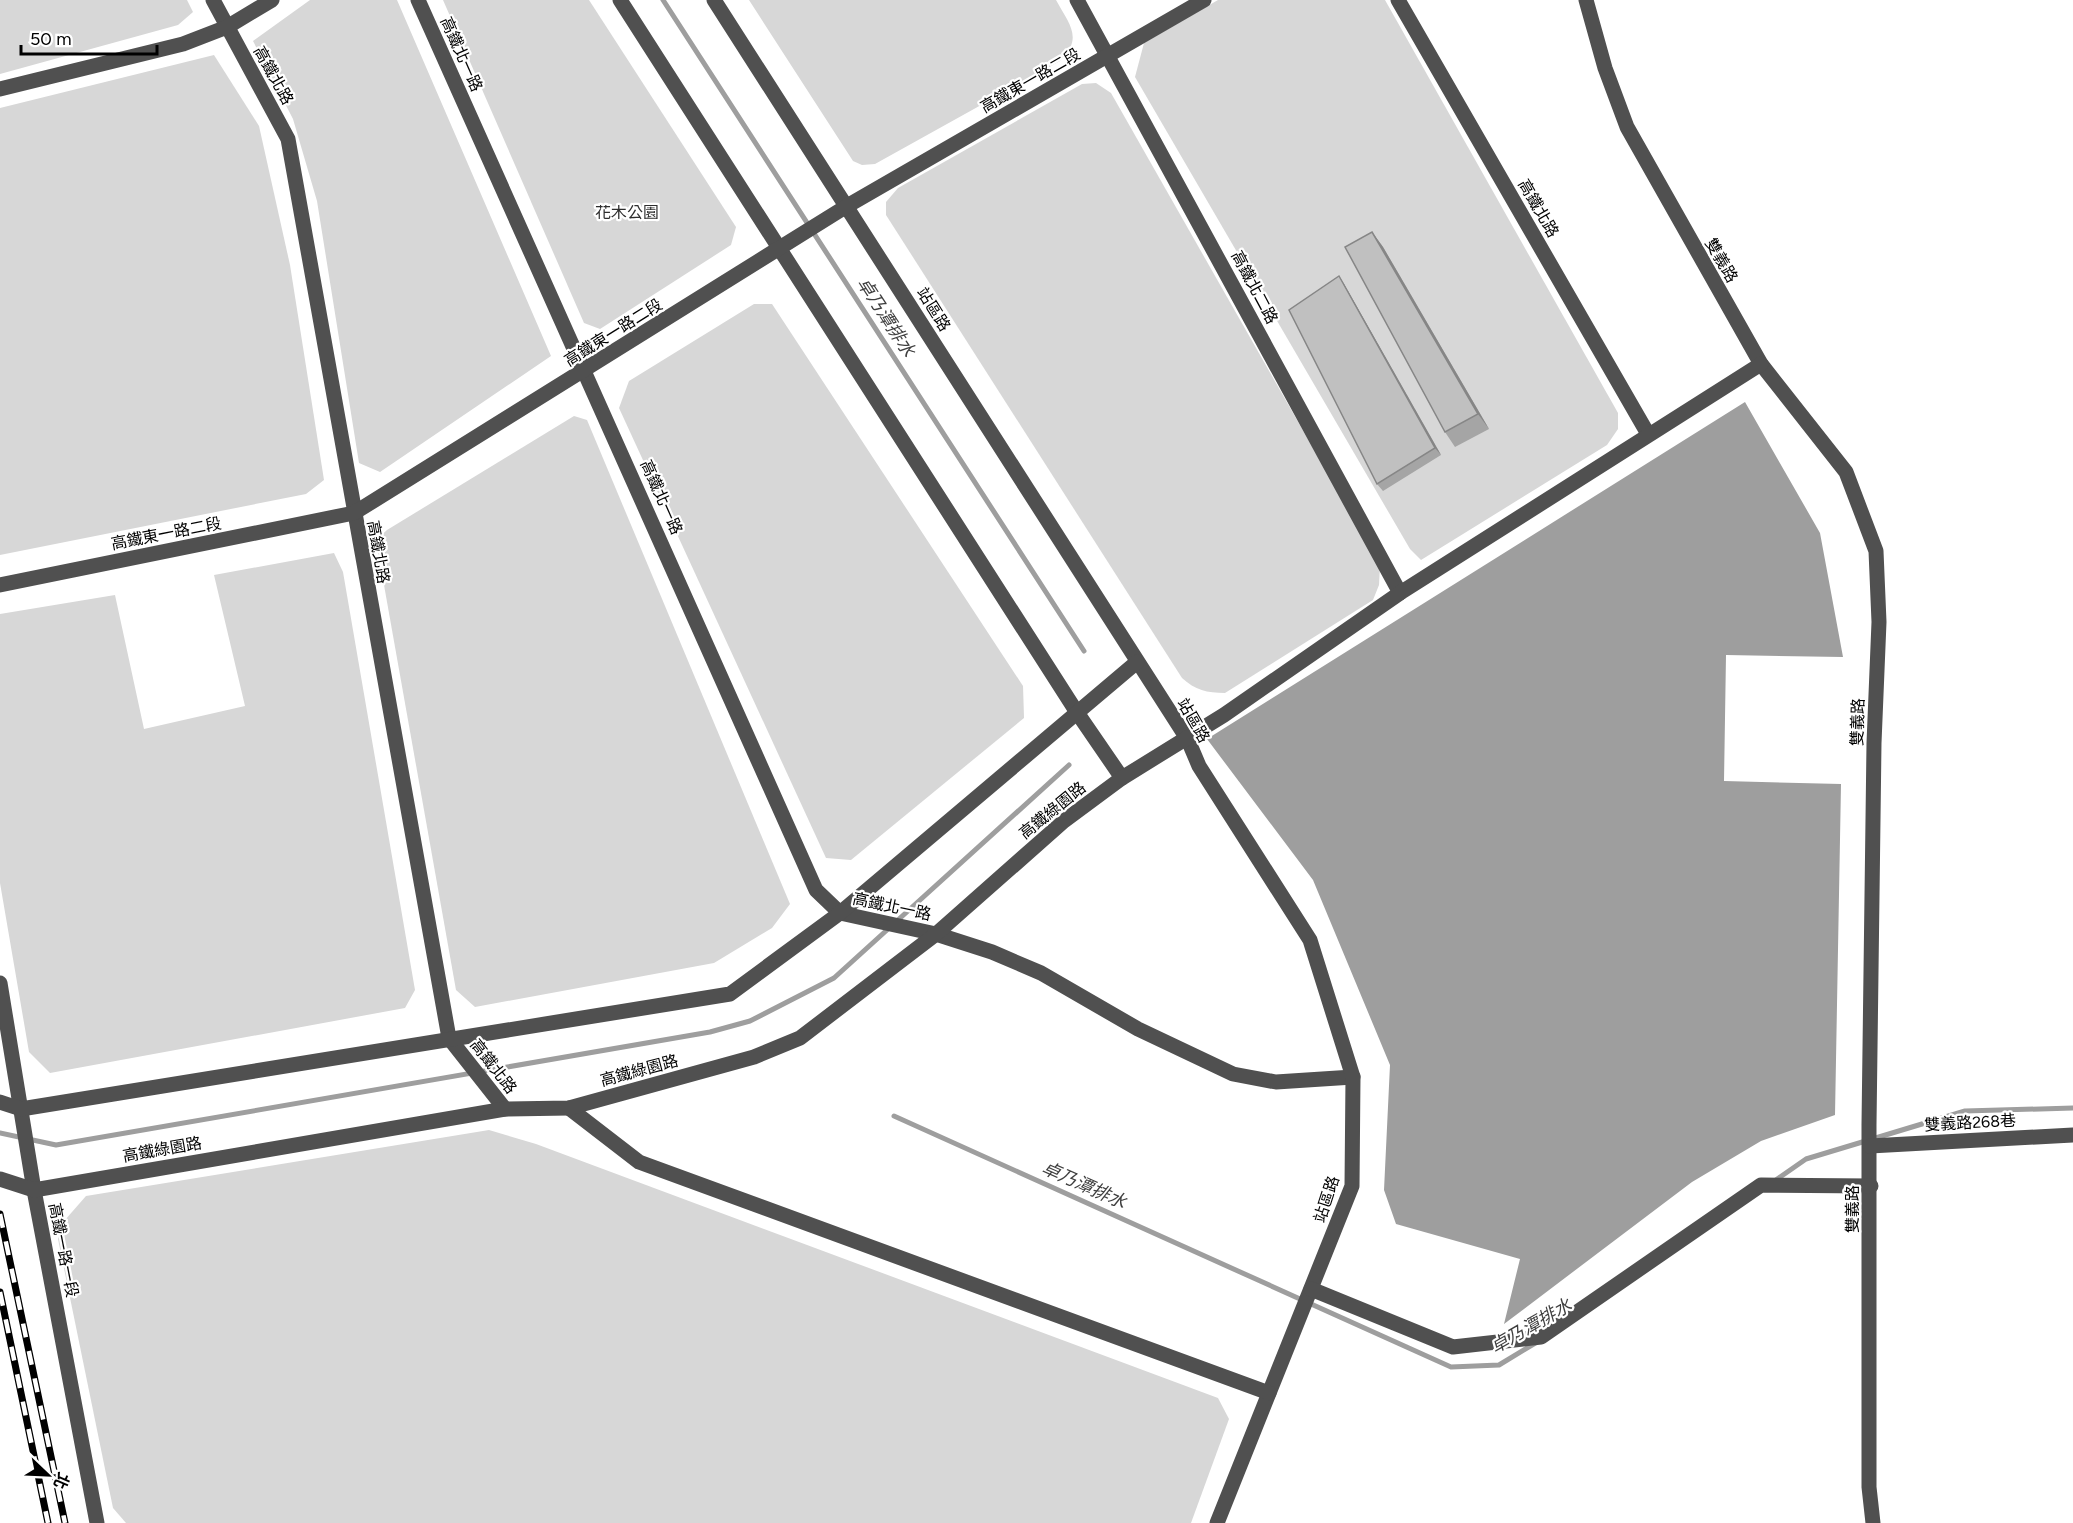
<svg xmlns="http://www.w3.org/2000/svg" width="2073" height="1523" font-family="Figtree,'Noto Sans TC',sans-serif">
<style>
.green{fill:#d7d7d7}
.water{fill:#9e9e9e}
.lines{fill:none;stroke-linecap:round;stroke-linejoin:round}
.stream{stroke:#9e9e9e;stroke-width:5}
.minor{stroke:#505050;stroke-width:15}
.rail-casing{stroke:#000;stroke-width:7}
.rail{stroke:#fff;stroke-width:4.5;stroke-dasharray:14;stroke-linecap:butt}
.wall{fill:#a5a5a5}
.shaded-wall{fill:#868686}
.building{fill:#c0c0c0;stroke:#868686;stroke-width:1.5}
.labels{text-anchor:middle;stroke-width:4.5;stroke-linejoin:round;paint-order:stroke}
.street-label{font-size:16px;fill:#000;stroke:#fff}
.park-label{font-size:16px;fill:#2e2e2e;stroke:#fff}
.water-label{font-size:18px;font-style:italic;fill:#3f3f3f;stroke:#fff}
</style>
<rect width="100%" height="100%" fill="#fff"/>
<g class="green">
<polygon points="0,0 187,0 193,12 178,25 0,74"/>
<polygon points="310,0 397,0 551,356 380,472 359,463 317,201 293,119 253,41"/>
<polygon points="443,0 589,0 736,227 731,245 600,329 584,323"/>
<path d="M749 0H1056C1069 24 1084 38 1060 61L875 164 862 165 853 161Z"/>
<polygon points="1218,0 1385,0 1618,413 1618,429 1607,445 1421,560 1410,549 1135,77 1144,43"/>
<polygon points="214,55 259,126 290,265 324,480 306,494 0,555 0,108"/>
<path d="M1096 83 1111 93 1380 566 1379 585 1373 600 1225 693C1207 693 1195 690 1182 678L886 215V202L898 188 1082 84Z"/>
<polygon points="754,304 772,304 1023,686 1024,718 851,860 826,858 619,408 629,381"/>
<polygon points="574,416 587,420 790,904 772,928 714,963 475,1007 456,990 376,540 387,530"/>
<polygon points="334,553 343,572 415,990 405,1008 50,1073 29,1052 0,883 0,614 115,595 144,729 245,706 214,575"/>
<polygon points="489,1130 536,1144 1218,1398 1229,1419 1191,1523 126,1523 113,1508 58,1239 65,1220 86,1196"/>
</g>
<polygon class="water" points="1745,402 1820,533 1843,657 1726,655 1724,781 1841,784 1835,1115 1761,1141 1692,1182 1504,1324 1520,1259 1396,1224 1384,1190 1390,1065 1313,880 1207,739"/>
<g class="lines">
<g class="stream">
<polyline points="663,0 1084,651"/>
<polyline points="894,1116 1451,1367 1499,1365 1537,1342"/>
<polyline points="0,1133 56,1145 710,1032 750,1021 834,978 1069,765"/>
<polyline points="1773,1182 1806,1159 1965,1111 2073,1108"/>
</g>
<g class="minor">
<polyline points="213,0 288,139 449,1038 505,1109"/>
<polyline points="418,0 816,890 840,913 936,934 992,952 1041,973 1138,1029 1233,1074 1276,1082 1353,1077"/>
<polyline points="620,0 1076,711 1122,778"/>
<polyline points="714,0 1188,740 1199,766 1310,940 1353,1077 1352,1186 1217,1523"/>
<polyline points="1077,0 1400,593"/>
<polyline points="1398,0 1648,434"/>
<polyline points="1586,0 1605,68 1627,127 1761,364 1846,472 1876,551 1879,622 1874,743 1869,1125 1869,1487 1873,1523"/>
<polyline points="0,89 183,44 227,27 272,0"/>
<polyline points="0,585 354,513 847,206 1204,0"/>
<polyline points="0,983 34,1190 97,1523"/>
<polyline points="0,1102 21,1109 730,994 840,913 1137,662"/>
<polyline points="569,1108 639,1162 1269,1393"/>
<polyline points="1870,1146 2073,1135"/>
<polyline points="0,1179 34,1190 505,1109 569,1108 754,1057 800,1038 936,934 1064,821 1122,778 1224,715 1400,593 1761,364"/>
<polyline points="1311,1289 1453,1347 1541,1337 1761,1185 1871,1186"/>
</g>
<defs>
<g id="rail">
<polyline points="0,1214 65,1523"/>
<polyline points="0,1292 48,1523"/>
</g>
</defs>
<use href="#rail" class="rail-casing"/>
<use href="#rail" class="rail"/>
</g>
<g class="wall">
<polygon points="1372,232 1383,247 1489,429 1455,447 1445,432"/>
<polygon points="1339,276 1344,284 1441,455 1383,491 1377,484"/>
</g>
<g class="shaded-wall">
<polygon points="1372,232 1383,247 1489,429 1478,414"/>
<polygon points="1339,276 1344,284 1441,455 1435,448"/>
</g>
<g class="building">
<polygon points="1372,232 1478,414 1445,432 1345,247"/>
<polygon points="1339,276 1435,448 1377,484 1289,310"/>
</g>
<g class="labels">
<g class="street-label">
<text transform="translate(462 54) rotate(66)" y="6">高鐵北一路</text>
<text transform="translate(274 75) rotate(61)" y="6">高鐵北路</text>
<text transform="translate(1030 80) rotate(-30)" y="6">高鐵東一路二段</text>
<text transform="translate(1539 208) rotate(60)" y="6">高鐵北路</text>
<text transform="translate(1722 260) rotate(60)" y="6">雙義路</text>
<text transform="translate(1255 287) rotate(62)" y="6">高鐵北二路</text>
<text transform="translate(934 309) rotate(58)" y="6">站區路</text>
<text transform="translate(613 332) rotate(-32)" y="6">高鐵東一路二段</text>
<text transform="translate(662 497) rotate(66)" y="6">高鐵北一路</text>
<text transform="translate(166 533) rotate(-11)" y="6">高鐵東一路二段</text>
<text transform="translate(379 552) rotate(80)" y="6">高鐵北路</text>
<text transform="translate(1194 720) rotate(60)" y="6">站區路</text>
<text transform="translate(1857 722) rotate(-88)" y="6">雙義路</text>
<text transform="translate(1052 810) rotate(-39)" y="6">高鐵綠園路</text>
<text transform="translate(892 906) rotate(12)" y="6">高鐵北一路</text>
<text transform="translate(494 1066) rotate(52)" y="6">高鐵北路</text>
<text transform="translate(639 1070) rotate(-15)" y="6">高鐵綠園路</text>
<text transform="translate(1970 1122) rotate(-3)" y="6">雙義路268巷</text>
<text transform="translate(162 1149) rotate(-10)" y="6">高鐵綠園路</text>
<text transform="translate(1326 1199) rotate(-72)" y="6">站區路</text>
<text transform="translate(1852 1209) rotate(-90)" y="6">雙義路</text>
<text transform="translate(64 1250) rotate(79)" y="6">高鐵一路一段</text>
</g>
<g class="park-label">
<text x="627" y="218">花木公園</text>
</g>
<g class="water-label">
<text transform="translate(886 317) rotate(57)" y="6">卓乃潭排水</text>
<text transform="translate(1084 1185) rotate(24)" y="6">卓乃潭排水</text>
<text transform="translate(1531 1326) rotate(-30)" y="6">卓乃潭排水</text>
</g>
</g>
<g transform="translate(48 1475) rotate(113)" stroke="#ffffff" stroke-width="4.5" paint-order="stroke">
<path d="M0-4.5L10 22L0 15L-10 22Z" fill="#000000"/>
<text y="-9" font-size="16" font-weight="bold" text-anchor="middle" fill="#000000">北</text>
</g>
<path d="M21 45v9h136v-9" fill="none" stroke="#000000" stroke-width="3"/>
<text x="30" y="45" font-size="18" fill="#000000" stroke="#ffffff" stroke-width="4.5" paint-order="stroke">50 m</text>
</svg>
